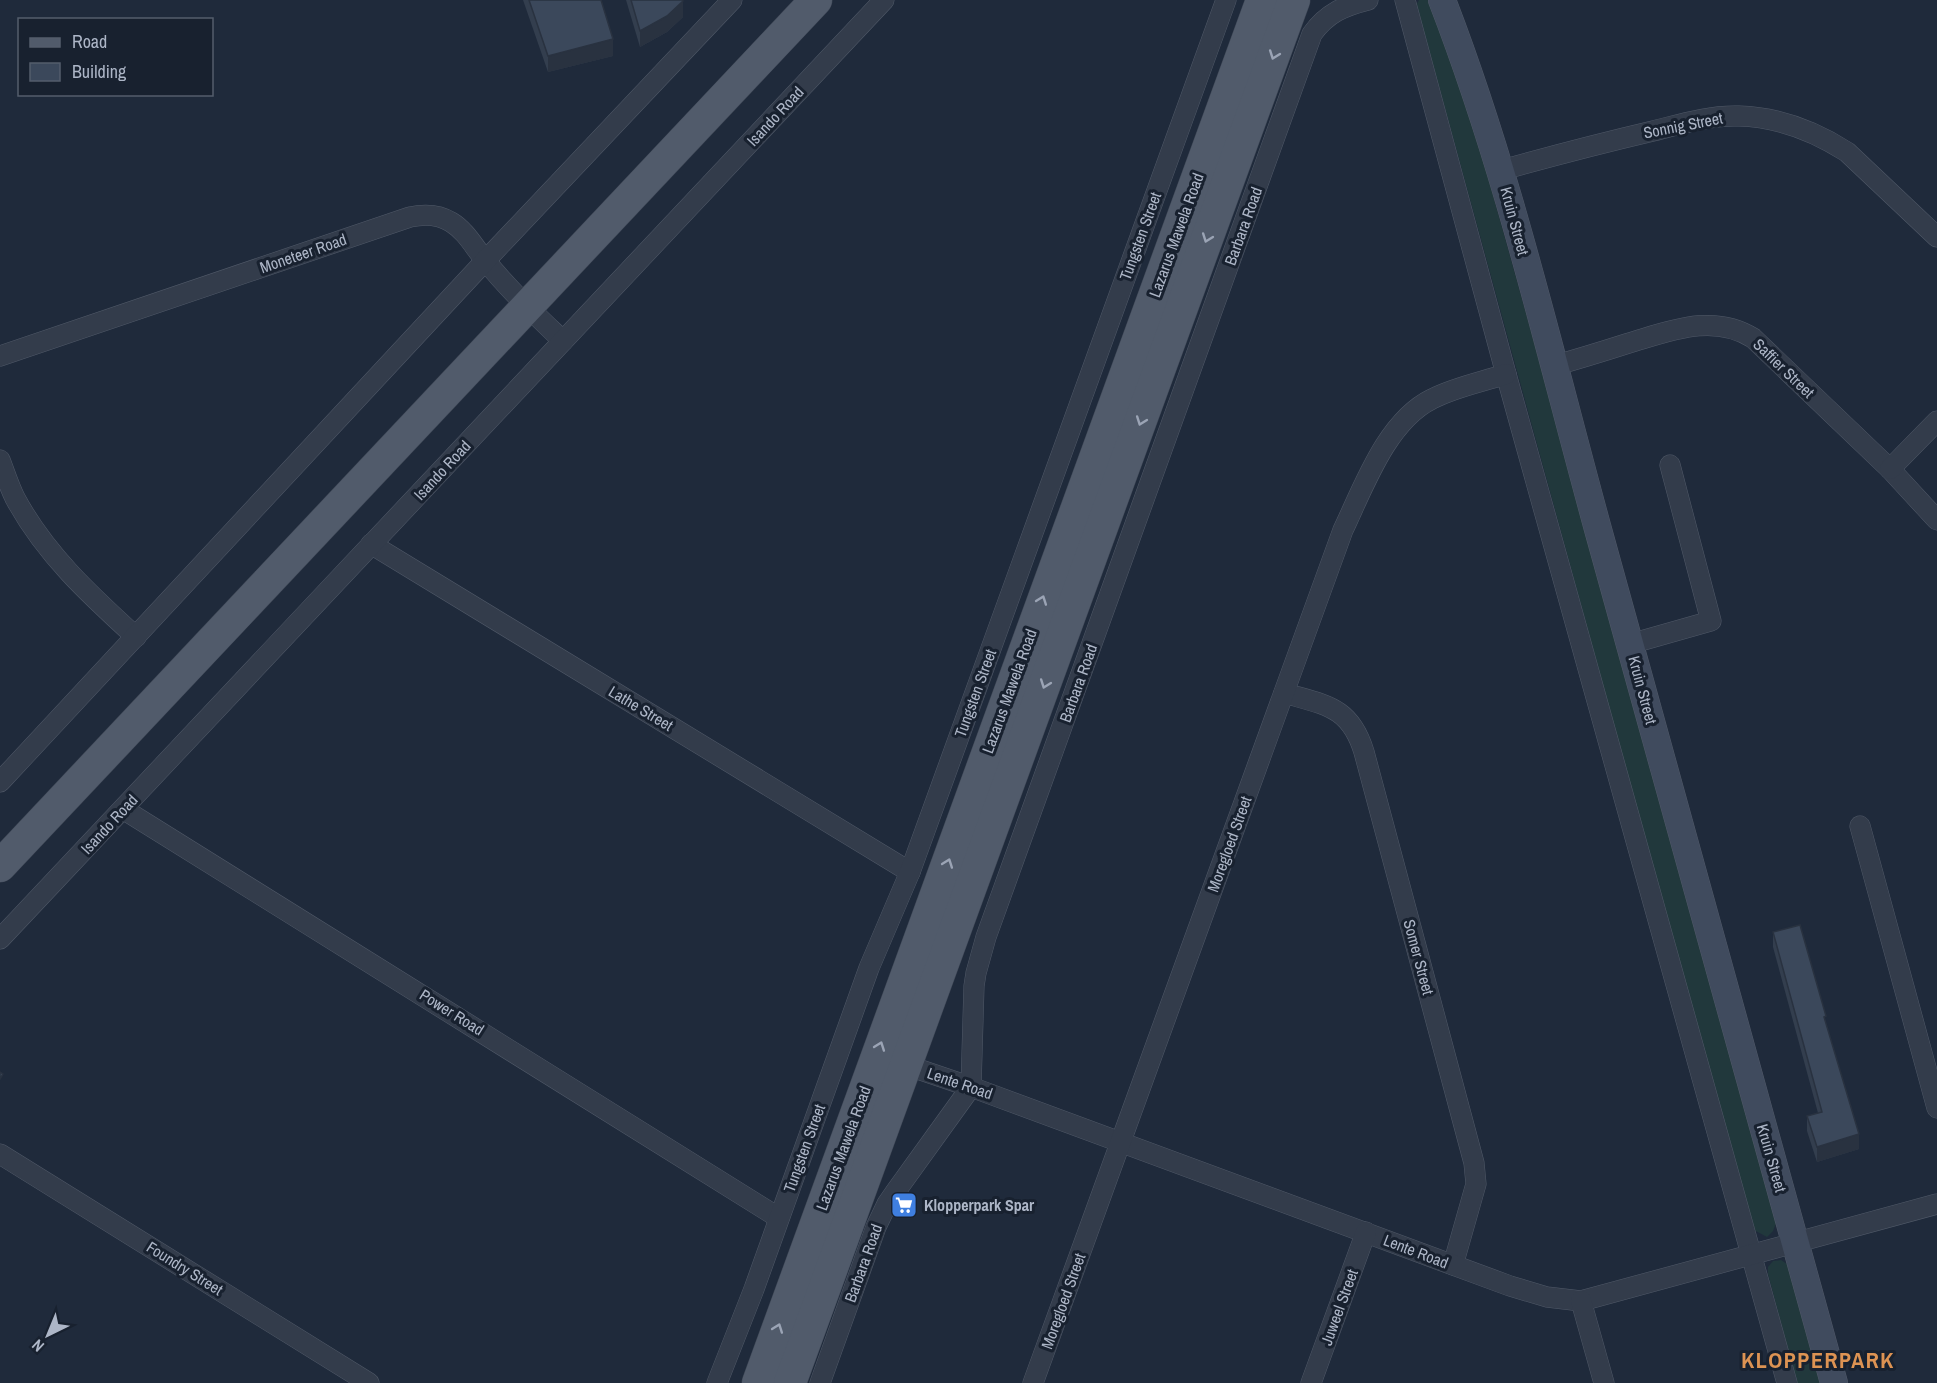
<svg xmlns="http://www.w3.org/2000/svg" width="1937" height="1383" font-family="'Archivo Narrow',sans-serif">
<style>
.grass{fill:#21383c}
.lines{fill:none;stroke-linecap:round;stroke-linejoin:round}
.street-casing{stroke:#505968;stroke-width:21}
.secondary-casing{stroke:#505968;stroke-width:28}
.primary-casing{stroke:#3c4554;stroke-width:33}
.street{stroke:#333c4b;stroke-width:20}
.secondary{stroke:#404b5e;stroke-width:27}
.primary{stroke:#515b6b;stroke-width:32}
.wall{fill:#333e4e}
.shaded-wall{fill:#293240}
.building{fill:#3b485b;stroke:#293240;stroke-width:1.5}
.oneway{stroke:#9ba4b5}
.labels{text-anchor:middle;stroke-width:6;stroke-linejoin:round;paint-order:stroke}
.street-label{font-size:16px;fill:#adb6c7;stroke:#18212f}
.poi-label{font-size:16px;font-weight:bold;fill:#adb6c7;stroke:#18212f;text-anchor:start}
.district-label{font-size:22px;font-weight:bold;letter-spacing:1.5px;fill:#dd9353;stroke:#18212f}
</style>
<rect width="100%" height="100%" fill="#1f2a3b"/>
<g class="grass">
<polygon points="1419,0 1431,0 1456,62 1778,1218 1773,1231 1767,1237 1752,1229 1422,24 1417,4"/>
<polygon points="1781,1260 1790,1266 1824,1383 1797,1383 1768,1274 1768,1267 1773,1261"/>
</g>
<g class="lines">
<defs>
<g id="street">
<polyline points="1405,0 1506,374 1787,1383"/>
<path d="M1502 170C1552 156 1602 143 1653 131 1681 124 1710 115 1739 116 1777 117 1814 131 1847 152L1937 237"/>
<path d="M0 356 410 217C424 214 438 214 451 222 466 231 474 247 485 260 508 289 536 315 563 341"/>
<path d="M1553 366C1578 359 1604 351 1629 343 1670 331 1713 313 1753 338L1890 469 1937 520"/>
<path d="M0 460C5 473 9 486 15 498 45 554 90 595 136 637"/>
<polyline points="1890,469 1937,421"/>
<polyline points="371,544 910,872"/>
<polyline points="1630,644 1711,621 1670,465"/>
<path d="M1284 693C1325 705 1350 706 1364 752L1474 1163 1476 1184 1453 1265"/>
<polyline points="0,782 485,261 732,0"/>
<polyline points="123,809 779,1218"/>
<polyline points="1860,826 1937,1108"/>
<polyline points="0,939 884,0"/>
<polyline points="906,1065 971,1087 1510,1286 1547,1297 1581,1301 1937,1204"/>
<polyline points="0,1154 369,1383"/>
<polyline points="1581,1301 1604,1383"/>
<polyline points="717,1383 754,1289 869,968 910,872 1226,0"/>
<path d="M820 1383 876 1227 887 1204 896 1191 971 1087 974 986 976 973 986 937 1312 34C1327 13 1344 6 1368 0"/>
<path d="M1033 1383 1343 530C1364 486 1387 421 1432 399 1455 387 1482 382 1506 374"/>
<polyline points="1311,1383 1366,1232"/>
</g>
<path id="secondary" d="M1442 0C1509 173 1550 355 1599 533 1677 817 1756 1100 1834 1383"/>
<g id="primary">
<polyline points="0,866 816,0"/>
<polyline points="758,1383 1262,0"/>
<polyline points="790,1383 1294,0"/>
</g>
</defs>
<use href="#street" class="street-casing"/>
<use href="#secondary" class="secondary-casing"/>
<use href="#primary" class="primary-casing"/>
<use href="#street" class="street"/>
<use href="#secondary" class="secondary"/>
<use href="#primary" class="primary"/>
</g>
<g class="wall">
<polygon points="523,0 601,0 613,56 548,72"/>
<polygon points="626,0 682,0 683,17 667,32 640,47"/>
<polygon points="1773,932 1826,1024 1859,1149 1817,1162 1807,1131 1807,1116 1818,1113 1773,947"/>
</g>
<g class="shaded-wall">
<polygon points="683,1 683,17 667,32 640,47 640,31"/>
<polygon points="613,39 613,56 548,72 548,56"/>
<polygon points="1859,1134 1859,1149 1817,1162 1817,1147"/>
</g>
<g class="building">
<polygon points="529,0 601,0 613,39 548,56"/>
<polygon points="631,0 682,0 683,1 667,16 640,31"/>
<polygon points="1800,925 1826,1016 1824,1017 1859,1134 1817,1147 1807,1116 1822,1112 1773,932"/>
<polygon points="0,1072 3,1074 0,1079"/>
</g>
<defs><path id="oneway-chevron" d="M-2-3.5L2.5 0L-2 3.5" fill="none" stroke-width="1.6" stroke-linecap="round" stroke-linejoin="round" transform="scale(1.5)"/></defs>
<g class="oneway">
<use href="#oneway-chevron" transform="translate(1274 55) rotate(110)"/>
<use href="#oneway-chevron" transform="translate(1207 238) rotate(110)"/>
<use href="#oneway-chevron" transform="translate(1141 421) rotate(110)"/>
<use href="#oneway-chevron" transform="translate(1042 600) rotate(-70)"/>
<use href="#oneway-chevron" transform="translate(1045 684) rotate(110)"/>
<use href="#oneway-chevron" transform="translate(948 863) rotate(-70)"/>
<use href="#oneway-chevron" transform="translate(880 1046) rotate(-70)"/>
<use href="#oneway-chevron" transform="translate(778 1328) rotate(-70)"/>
</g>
<defs>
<symbol id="supermarket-square" viewBox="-11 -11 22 22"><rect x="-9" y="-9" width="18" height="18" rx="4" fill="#3f7fe0" stroke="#18212f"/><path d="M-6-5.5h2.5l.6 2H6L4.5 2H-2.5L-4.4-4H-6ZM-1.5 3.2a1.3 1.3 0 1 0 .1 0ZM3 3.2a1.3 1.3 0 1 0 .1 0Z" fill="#fff"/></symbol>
</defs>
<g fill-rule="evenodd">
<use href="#supermarket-square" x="889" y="1190" width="30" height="30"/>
</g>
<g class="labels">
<g class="street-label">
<text transform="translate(775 116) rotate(-47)" y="6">Isando Road</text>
<text transform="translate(1683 125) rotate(-11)" y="6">Sonnig Street</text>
<text transform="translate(1515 221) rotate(75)" y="6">Kruin Street</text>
<text transform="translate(1243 226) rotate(-70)" y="6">Barbara Road</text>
<text transform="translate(1176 235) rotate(-70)" y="6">Lazarus Mawela Road</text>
<text transform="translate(1140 236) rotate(-70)" y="6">Tungsten Street</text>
<text transform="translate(303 253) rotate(-19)" y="6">Moneteer Road</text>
<text transform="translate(1784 368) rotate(44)" y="6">Saffier Street</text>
<text transform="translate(442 470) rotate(-47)" y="6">Isando Road</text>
<text transform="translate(1078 683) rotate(-70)" y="6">Barbara Road</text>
<text transform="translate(1643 690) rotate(75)" y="6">Kruin Street</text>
<text transform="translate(1009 691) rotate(-70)" y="6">Lazarus Mawela Road</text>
<text transform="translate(975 693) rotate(-70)" y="6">Tungsten Street</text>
<text transform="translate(641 708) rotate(31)" y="6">Lathe Street</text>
<text transform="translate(109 824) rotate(-47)" y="6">Isando Road</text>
<text transform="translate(1229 844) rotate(-70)" y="6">Moregloed Street</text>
<text transform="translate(1419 957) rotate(75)" y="6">Somer Street</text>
<text transform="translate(452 1012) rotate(32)" y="6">Power Road</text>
<text transform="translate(960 1083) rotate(19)" y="6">Lente Road</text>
<text transform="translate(804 1148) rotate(-70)" y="6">Tungsten Street</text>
<text transform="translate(843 1148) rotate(-70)" y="6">Lazarus Mawela Road</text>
<text transform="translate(1772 1158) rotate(74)" y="6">Kruin Street</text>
<text transform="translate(1416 1251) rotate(21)" y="6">Lente Road</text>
<text transform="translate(863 1263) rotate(-70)" y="6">Barbara Road</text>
<text transform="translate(185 1268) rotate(32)" y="6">Foundry Street</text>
<text transform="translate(1063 1301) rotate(-70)" y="6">Moregloed Street</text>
<text transform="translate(1339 1307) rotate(-70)" y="6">Juweel Street</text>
</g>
<g class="poi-label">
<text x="924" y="1211">Klopperpark Spar</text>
</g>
<g class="district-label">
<text x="1818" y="1368">KLOPPERPARK</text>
</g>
</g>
<rect x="18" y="18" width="195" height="78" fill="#18212f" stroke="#545d6c" stroke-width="1.5"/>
<rect x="30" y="38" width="30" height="9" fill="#515b6b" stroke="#545d6c" stroke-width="1.5"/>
<text x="72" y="48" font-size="18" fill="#adb6c7">Road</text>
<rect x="30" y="63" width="30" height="18" fill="#3b485b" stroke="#545d6c" stroke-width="1.5"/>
<text x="72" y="78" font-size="18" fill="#adb6c7">Building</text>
<g transform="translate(48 1335) rotate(223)" stroke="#18212f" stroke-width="4.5" paint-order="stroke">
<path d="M0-4.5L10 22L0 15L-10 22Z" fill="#adb6c7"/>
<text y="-9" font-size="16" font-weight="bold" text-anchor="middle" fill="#adb6c7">N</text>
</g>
</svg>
